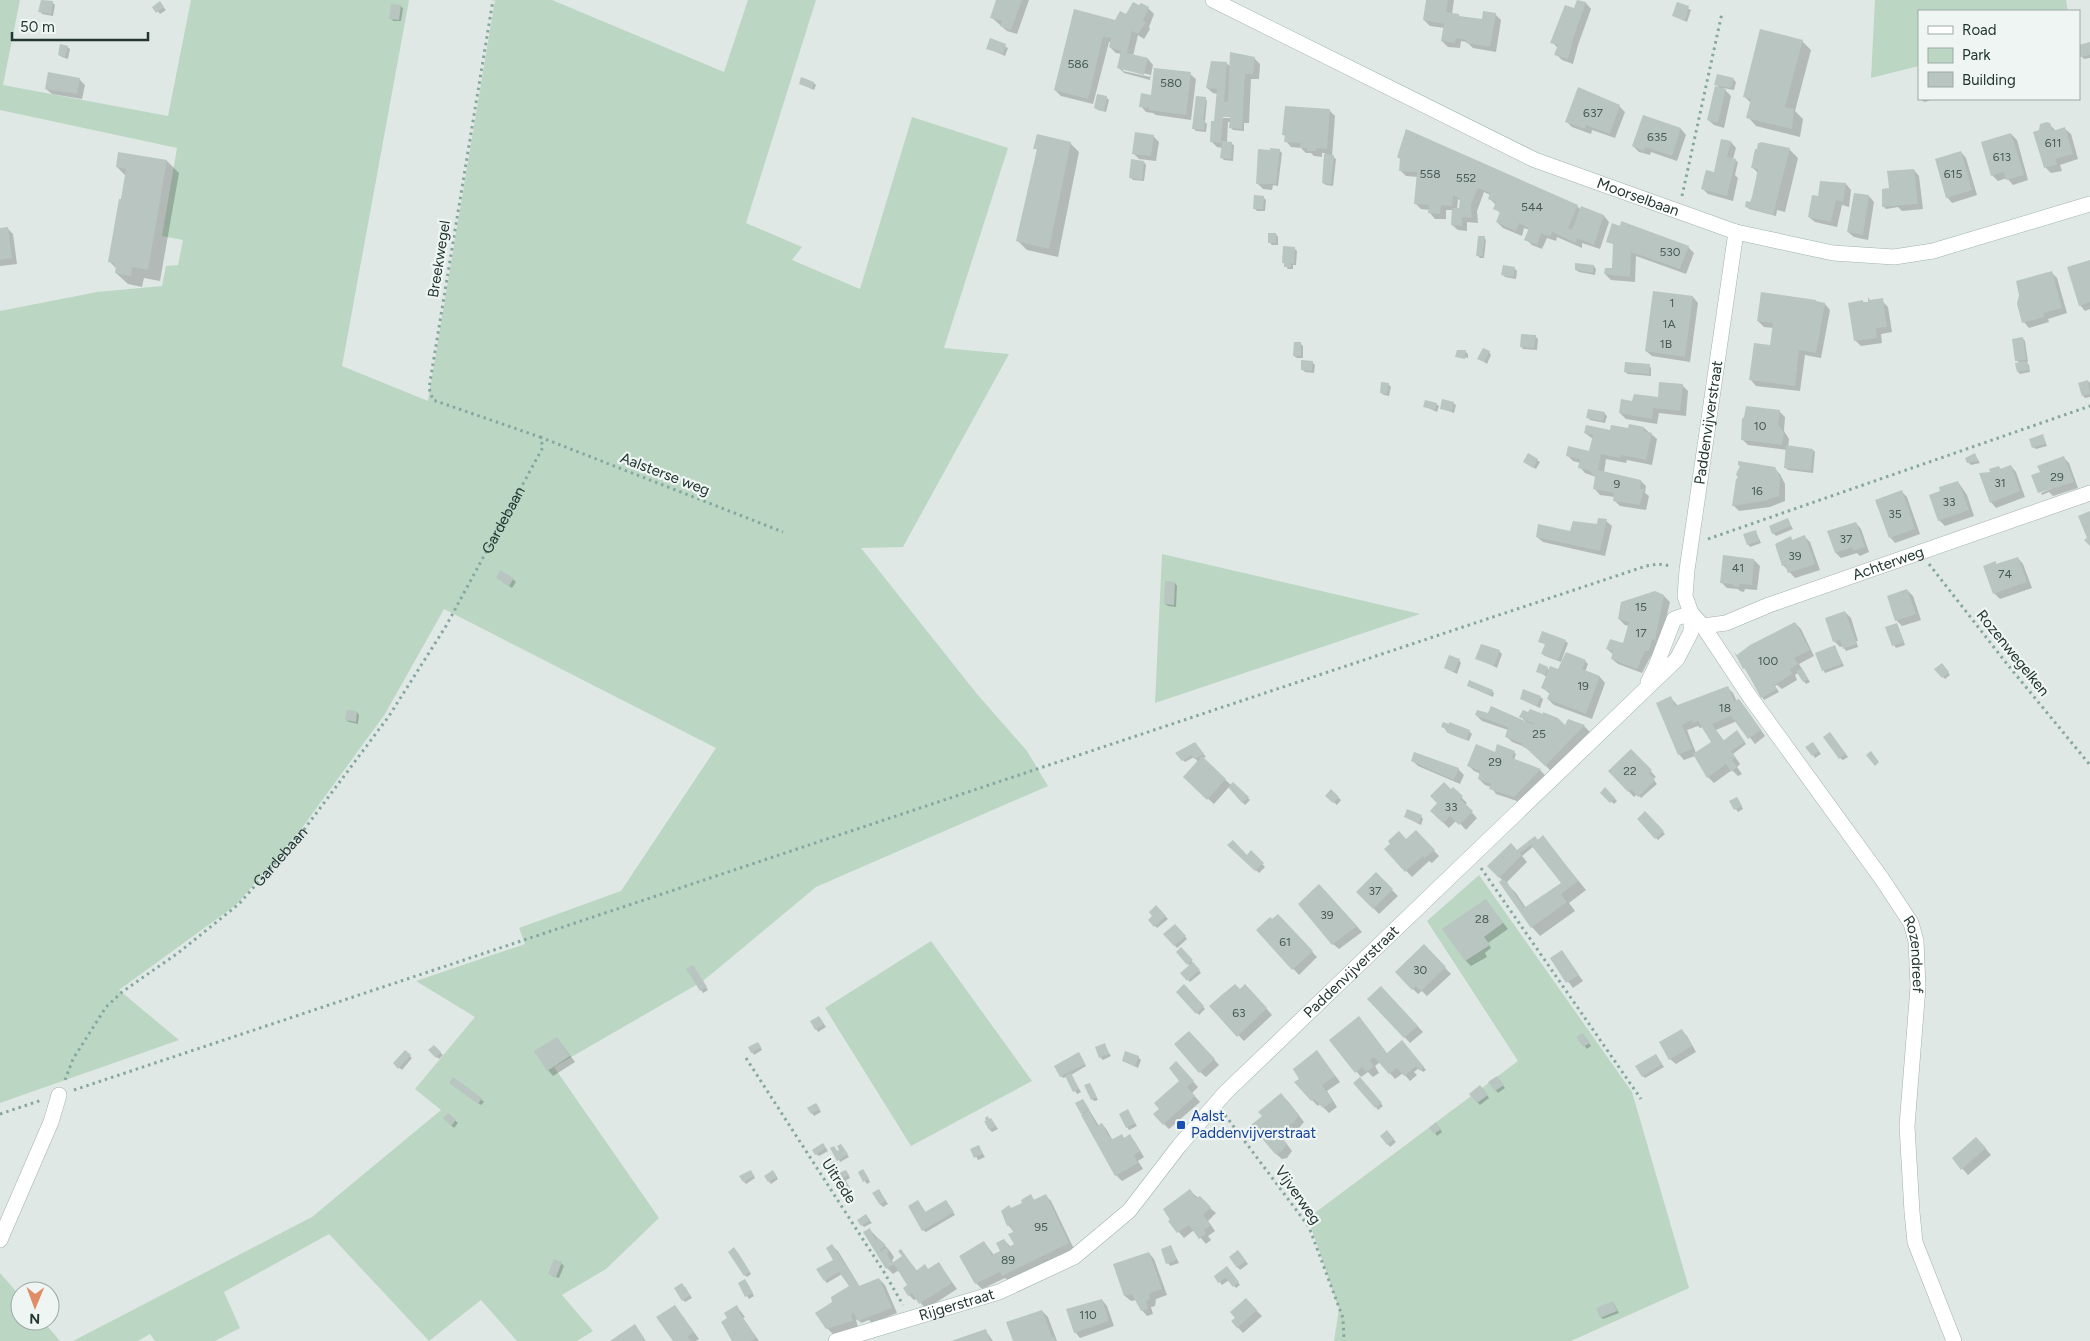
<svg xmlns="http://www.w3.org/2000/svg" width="2090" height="1341" font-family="Figtree,sans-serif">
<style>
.green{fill:#bbd7c4}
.shadow{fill:#0003;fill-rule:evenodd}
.building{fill:#b8c5c1}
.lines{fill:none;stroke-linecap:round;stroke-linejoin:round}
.street-casing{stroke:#a3afac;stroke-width:16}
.secondary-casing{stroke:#a0b3ad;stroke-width:16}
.path{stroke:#84a89f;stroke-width:3;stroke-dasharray:2.5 4;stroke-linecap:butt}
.street{stroke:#fff;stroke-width:15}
.secondary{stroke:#fff;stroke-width:15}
.transit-dot{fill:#1a4fb4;stroke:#eff5f3;stroke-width:2}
.labels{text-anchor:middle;stroke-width:4.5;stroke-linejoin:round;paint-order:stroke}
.number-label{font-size:12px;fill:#485a56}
.street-label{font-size:15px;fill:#233632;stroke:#eff5f3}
.transit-label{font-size:15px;fill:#164399;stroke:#eff5f3;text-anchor:start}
</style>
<rect width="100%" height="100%" fill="#dfe8e5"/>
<g class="green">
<polygon points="0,0 20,0 3,85 168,116 191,0 409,0 342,366 428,401 495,0 552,0 724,72 748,0 816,0 746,223 802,247 792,260 860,289 912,117 1008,148 944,348 1009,354 903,547 861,548 977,694 1027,751 1048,786 816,887 703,981 554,1067 659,1218 606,1269 562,1295 593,1331 577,1341 517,1341 481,1300 429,1341 329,1234 224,1292 240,1328 215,1341 155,1341 150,1334 138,1341 73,1341 312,1217 441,1110 415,1089 475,1017 416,981 525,944 519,928 621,891 716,748 444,609 385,714 302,828 236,905 119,990 179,1040 0,1103 0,311 97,292 162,286 166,266 178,265 183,240 162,236 177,148 0,110"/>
<polygon points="1875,0 2066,0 2068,11 1919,11 1919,66 1871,78"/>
<polygon points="1162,554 1420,614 1155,703"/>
<polygon points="1479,875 1632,1092 1689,1288 1571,1341 1334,1341 1339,1309 1308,1218 1518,1061 1427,921"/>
<polygon points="931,941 1032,1081 911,1146 825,1008"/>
<polygon points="0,1273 20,1296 20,1321 43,1321 60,1341 0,1341"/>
</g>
<g class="shadow">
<polygon points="999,0 1029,0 1017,34 1007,31 991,17"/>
<polygon points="1427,0 1454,0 1452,14 1459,15 1461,18 1483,20 1495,14 1501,20 1496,52 1473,48 1467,42 1461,41 1460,48 1448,47 1442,41 1445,28 1430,26 1424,20"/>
<polygon points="1578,1 1586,3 1591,9 1578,45 1573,64 1562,60 1556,54 1558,48 1552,42 1575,9"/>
<polygon points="52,2 55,5 53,16 42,14 40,11"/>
<polygon points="159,3 166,10 160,14 154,7"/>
<polygon points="1678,4 1691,10 1687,22 1674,16"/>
<polygon points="400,6 403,8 401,21 393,21 391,18"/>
<path d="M1148 8 1154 14 1149 27 1150 29 1144 39 1138 35 1133 56 1148 59 1153 65 1150 80 1124 73 1118 67 1122 54 1116 53 1110 47 1111 42H1109L1093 104 1061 96 1055 90 1116 21ZM1123 68 1151 75 1150 77 1123 71Z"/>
<polygon points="990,40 1008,48 1005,56 987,48"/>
<polygon points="1802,41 1811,50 1795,111 1803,119 1800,137 1756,126 1748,117 1751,103 1744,96"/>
<polygon points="2090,44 2090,58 2084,59 2081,56"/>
<polygon points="67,47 70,49 68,59 62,57 59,55"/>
<path d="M1254 58 1260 64 1259 79H1251L1249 123H1244V131L1233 130 1231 128V122H1228L1227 142 1234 145 1233 161 1224 160 1222 158V148L1217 147 1211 141 1216 123 1218 94 1213 93 1207 88 1226 63 1231 67ZM1231 116V118H1216Z"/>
<polygon points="1190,74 1196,79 1191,120 1156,115 1153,113 1146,112 1141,106 1152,96"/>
<polygon points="79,79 85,85 82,99 52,94 46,89"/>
<polygon points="1733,79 1736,82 1734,90 1723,88 1731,96 1724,128 1714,125 1708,120 1720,89 1716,84"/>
<polygon points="800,83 814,83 816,85 814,90"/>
<polygon points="1107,98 1109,100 1106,112 1098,110 1095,108"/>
<polygon points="1205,98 1207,101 1205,122 1207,124 1206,132 1196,131 1193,128"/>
<polygon points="1921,99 1935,99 1924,102"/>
<polygon points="1619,106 1625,112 1615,138 1592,130 1591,134 1572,127 1567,122"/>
<polygon points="1329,110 1335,116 1332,156 1336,159 1333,186 1326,185 1323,183 1325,153 1322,153 1322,157 1314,156 1311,153 1306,153 1301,148 1291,147 1286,141 1286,137 1284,135"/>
<polygon points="1644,116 1681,129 1686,135 1677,161 1651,152 1650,155 1639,152 1633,146"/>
<polygon points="2050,125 2056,131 2065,129 2071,134 2078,159 2060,165 2062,171 2051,173 2046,168 2035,133"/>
<polygon points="2011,134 2017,140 2028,180 2013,185 2007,178 1998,181 1992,175"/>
<polygon points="1153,136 1159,142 1156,161 1139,159 1133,153"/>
<polygon points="1722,140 1731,142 1736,148 1733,159 1738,162 1735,175 1738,178 1733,201 1708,194 1703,189 1715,173"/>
<polygon points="1070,143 1079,152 1058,257 1027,250 1018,241 1038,151 1035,148"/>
<polygon points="1789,149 1798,158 1785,212 1777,210 1776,216 1749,209 1747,206 1751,203 1758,173 1752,167"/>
<polygon points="1279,150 1282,153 1278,186 1273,185 1272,190 1263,189 1257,183"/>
<polygon points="1961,152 1966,158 1977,195 1952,203 1947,197"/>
<path d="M1401 160 1577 206 1581 210 1604 216 1609 222 1600 249 1582 243V248L1557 237 1556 241 1547 238 1542 249 1532 245 1526 239 1530 230 1524 228 1522 236 1503 228 1497 222 1501 214 1495 208 1496 205 1489 198 1490 195 1484 192 1477 211 1478 223 1467 222V231L1458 230 1452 225 1453 210H1446V219H1435L1430 213V210L1421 209 1415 203 1418 177 1406 176 1400 170ZM1458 199 1461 201 1460 210H1457Z"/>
<polygon points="167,161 179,173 160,281 144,278 142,287 128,284 116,273 117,269 110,262 126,176 117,167"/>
<polygon points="1144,162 1146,165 1144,181 1133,180 1130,177"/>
<polygon points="1914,170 1919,176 1923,209 1902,211 1898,207 1886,209 1883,206 1890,189"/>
<polygon points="1846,184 1851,190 1849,207 1842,205 1837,227 1815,222 1809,217 1819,198"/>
<polygon points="1869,196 1874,202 1868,240 1854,237 1848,232"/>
<polygon points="1263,197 1266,200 1265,211 1257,211 1254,208"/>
<polygon points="7,228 13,234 17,264 0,266 0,229"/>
<polygon points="1276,234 1278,237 1278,245 1272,245 1269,242"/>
<polygon points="1484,238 1486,240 1484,258 1480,258 1477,255"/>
<polygon points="1607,241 1688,247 1694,253 1686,274 1636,256 1635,282 1611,280 1605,274 1613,269 1615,245"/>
<polygon points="1294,248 1297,251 1296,265 1293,265 1293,269 1288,269 1283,262"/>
<polygon points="2090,261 2090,309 2085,311 2080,305"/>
<polygon points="1594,266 1596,269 1595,275 1579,272 1576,270"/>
<polygon points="1515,269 1517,271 1516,279 1505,277 1503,275"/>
<polygon points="2052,273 2057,278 2067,313 2048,319 2049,322 2029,328 2024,322"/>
<polygon points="1693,297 1698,303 1690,362 1652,356 1646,351"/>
<polygon points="1882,301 1888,307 1892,332 1881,334 1882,343 1861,346 1855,340"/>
<polygon points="1825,304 1830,310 1821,358 1805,355 1800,391 1756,386 1751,380 1771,346 1774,328 1764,327 1758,321"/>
<polygon points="1535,336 1538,339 1537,350 1523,349 1521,346"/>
<polygon points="2023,339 2025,341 2028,362 2026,362 2029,365 2030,372 2020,374 2018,372 2020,363 2016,360"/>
<polygon points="1301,344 1303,346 1303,358 1297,358 1294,356"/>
<polygon points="1466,352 1468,354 1468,358 1458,356"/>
<polygon points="1489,352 1491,355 1487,364 1479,358"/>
<polygon points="1312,362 1315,365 1314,373 1305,372 1302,369"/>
<polygon points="1649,365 1651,368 1651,376 1628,374 1625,372"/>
<polygon points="2088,381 2090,383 2090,397 2085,398 2083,396"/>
<polygon points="1388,384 1391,387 1389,396 1384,395 1381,393"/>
<polygon points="1682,385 1688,391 1686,416 1659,413 1657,424 1626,419 1620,413 1633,403 1659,398"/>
<polygon points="1453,403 1456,405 1454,413 1441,408"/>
<polygon points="1436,404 1439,406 1437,412 1424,406"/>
<polygon points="1779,411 1785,417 1784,431 1789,439 1788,447 1813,450 1815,452 1813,473 1788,470 1785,467 1787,450 1748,445 1742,439"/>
<polygon points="1604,413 1607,416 1605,423 1590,420 1588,417"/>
<polygon points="1644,428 1657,439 1652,465 1627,460 1626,463 1606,459 1604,473 1641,481 1646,486 1645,493 1649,496 1646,510 1620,506 1614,500 1615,497 1600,495 1595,489 1596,477 1585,473 1580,467 1581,463 1573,461 1567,455 1590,453 1593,439 1585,433"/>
<polygon points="2042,435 2047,446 2036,449 2033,447"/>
<polygon points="1975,455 1980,463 1971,465 1968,462"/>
<polygon points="2063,457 2069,463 2078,488 2053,496 2049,492 2042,495 2041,493 2053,488 2041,473"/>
<polygon points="1537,460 1540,462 1536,469 1525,462"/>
<polygon points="2011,466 2016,472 2025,497 1996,508 1991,502 1992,473 1999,467 2002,470"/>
<polygon points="1774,468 1780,474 1785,484 1785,501 1770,507 1739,511 1733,505"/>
<polygon points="1958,482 1967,495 1974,516 1945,526 1939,520 1942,492"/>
<polygon points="1902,492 1907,497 1920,534 1895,543 1890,537"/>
<polygon points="1788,520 1793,529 1776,536 1773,533"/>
<polygon points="1606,521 1612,526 1605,556 1543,542 1537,537 1571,533 1598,526"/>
<polygon points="1856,523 1861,529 1869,552 1860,556 1857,553 1841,558 1836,553 1828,532"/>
<polygon points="1756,532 1761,543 1750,547 1748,544"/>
<polygon points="1805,537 1810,542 1820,570 1795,578 1783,565 1776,547 1778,543 1790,538 1794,541"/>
<polygon points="1725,557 1754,560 1760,566 1757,590 1745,589 1744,592 1740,591 1738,589 1727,588 1722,583"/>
<polygon points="2018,558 2023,564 2032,588 2000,599 1994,593 1995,563 1998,565"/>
<polygon points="513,579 516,582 512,588 500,580"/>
<polygon points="1175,583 1177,586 1176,607 1168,606 1165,604"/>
<polygon points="1907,590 1913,596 1921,620 1902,626 1896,620"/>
<polygon points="1664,596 1670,602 1660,644 1654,656 1651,656 1642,673 1618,664 1612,659 1614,655 1607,649 1624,645 1629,626 1625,625 1619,619"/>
<polygon points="1845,612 1851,618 1858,641 1856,641 1858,647 1846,651 1843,646 1840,647 1834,641"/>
<polygon points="1795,623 1801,629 1814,656 1799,664 1810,682 1806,684 1798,673 1795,675 1797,680 1782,689 1777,685 1775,686 1779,692 1764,700 1737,656"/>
<polygon points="1897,624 1905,645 1896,648 1894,645"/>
<polygon points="1540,641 1565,641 1568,643 1561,662 1545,656 1543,654 1546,645"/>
<polygon points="1835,647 1844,666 1825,673 1816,654"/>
<polygon points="1499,651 1502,654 1497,668 1477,658"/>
<polygon points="1459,660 1461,663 1457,674 1445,668"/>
<polygon points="1585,661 1588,664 1585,672 1600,677 1605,683 1592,719 1554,705 1548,699 1550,694 1543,688 1547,677 1537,671 1547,668 1549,670 1559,671"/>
<polygon points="1942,665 1950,675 1945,679 1936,670"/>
<polygon points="1468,686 1492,691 1494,693 1493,697"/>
<path d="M1727 687 1733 693 1737 702 1744 706 1765 736 1755 744 1737 721 1716 730 1724 741 1739 735 1746 744 1733 754 1740 764 1737 767 1742 774 1738 776 1732 770 1714 783 1708 777 1695 756 1684 760 1679 754 1671 698 1678 706ZM1698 726 1700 728 1703 727 1712 742 1696 753 1687 730Z"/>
<polygon points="1540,697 1543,699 1540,708 1521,699"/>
<polygon points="357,712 359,715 358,724 349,722 346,720"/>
<polygon points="1476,715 1527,723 1521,717 1565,727 1569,720 1584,726 1590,732 1551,771 1534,754 1525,747 1512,742 1506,736 1508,730 1482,721"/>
<polygon points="1443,727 1469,731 1472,734 1469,741 1450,734"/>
<polygon points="1832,736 1848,757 1843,760 1840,758"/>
<polygon points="1197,746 1206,757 1202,758 1231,785 1233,783 1250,800 1245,805 1229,787 1214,804 1190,783 1198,762 1194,757 1185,762 1177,753"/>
<polygon points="1815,746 1821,754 1815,758 1813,755"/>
<polygon points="1631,750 1656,777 1653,779 1657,784 1641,798 1637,794 1634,797 1609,771"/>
<polygon points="1514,752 1516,754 1514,760 1540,770 1546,776 1520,802 1496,794 1491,787 1485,785 1479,779 1481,774 1474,771 1469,766"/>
<polygon points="1412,760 1458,769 1464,775 1460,784 1418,766"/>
<polygon points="1453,789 1467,803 1465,805 1477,818 1466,830 1457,820 1449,828 1431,811"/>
<polygon points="1605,789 1617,801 1614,804 1602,793"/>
<polygon points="1331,791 1341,800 1337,805 1327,796"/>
<polygon points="1739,801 1743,809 1738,812 1731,802"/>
<polygon points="1645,813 1665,834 1658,840 1638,819"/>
<polygon points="1421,816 1423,819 1421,825 1405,817"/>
<polygon points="1416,832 1439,856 1432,863 1429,861 1412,877 1386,849 1406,841"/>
<path d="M1543 837 1586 890 1569 903 1575 911 1540 936 1532 927 1503 881 1489 866ZM1534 846 1563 883 1526 908 1516 893 1506 883 1527 862 1522 856Z"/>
<polygon points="1229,845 1247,856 1251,852 1265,867 1259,873"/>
<polygon points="1376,874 1398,896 1379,914 1358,892"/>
<polygon points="1325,891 1362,932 1339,949 1333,944"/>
<polygon points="1486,901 1508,929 1488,943 1491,948 1485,953 1487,957 1471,966 1466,961"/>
<polygon points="1156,906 1168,919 1157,928 1150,920 1154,916"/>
<polygon points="1278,916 1317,957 1299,975 1258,930"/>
<polygon points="1175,925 1187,939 1177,948 1165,934"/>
<polygon points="1424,946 1451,974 1427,996 1422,991 1418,994 1396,972"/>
<polygon points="1181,948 1201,973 1190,982 1182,973 1190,966 1177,952"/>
<polygon points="1562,952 1583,981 1573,988 1551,959"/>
<polygon points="693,967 708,990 703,993 701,990"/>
<polygon points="1184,986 1205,1009 1199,1015 1178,992"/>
<polygon points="1381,988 1423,1032 1410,1043 1369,999"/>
<polygon points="1240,991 1251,991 1272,1015 1244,1041 1210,1006 1224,993"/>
<polygon points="819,1017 826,1027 818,1032 816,1029"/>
<polygon points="1682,1031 1687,1036 1696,1052 1676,1064 1670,1059"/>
<polygon points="1585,1037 1591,1046 1587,1049 1578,1038"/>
<polygon points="557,1038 575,1062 553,1076 548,1070"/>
<polygon points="1195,1038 1219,1065 1206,1077 1200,1072"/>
<polygon points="1331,1040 1387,1054 1404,1044 1426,1070 1423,1072 1419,1068 1414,1072 1417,1075 1410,1081 1403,1073 1395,1079 1380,1062 1375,1066 1379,1073 1373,1077 1368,1072 1361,1077"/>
<polygon points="1104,1045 1111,1056 1103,1060 1100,1057"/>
<polygon points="760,1046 762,1050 754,1055 752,1052"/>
<polygon points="434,1047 443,1055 439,1059 430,1050"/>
<polygon points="405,1052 412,1058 402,1070 394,1063"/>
<polygon points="1656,1055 1664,1067 1645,1078 1643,1076"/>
<polygon points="1081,1056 1086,1066 1071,1075 1081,1092 1077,1094 1066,1077 1063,1078 1061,1076"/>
<polygon points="1138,1057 1141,1060 1138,1068 1123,1061"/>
<polygon points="1322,1058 1340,1082 1327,1091 1337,1107 1329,1113 1320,1104 1318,1106 1312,1100"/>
<polygon points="1182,1069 1198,1087 1192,1093 1200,1102 1169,1129 1164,1124 1160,1109 1181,1081"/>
<polygon points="453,1079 481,1099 484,1102 481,1105 453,1085"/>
<polygon points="1499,1080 1505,1088 1498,1093 1490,1083"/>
<polygon points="1363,1081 1383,1106 1378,1110 1376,1107"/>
<polygon points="1089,1084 1098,1100 1094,1101 1092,1099"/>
<polygon points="1483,1089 1489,1098 1480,1105 1477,1102"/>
<polygon points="1287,1100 1304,1122 1299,1128 1283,1139 1292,1151 1287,1158 1282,1159 1276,1154 1263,1116"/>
<polygon points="1085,1103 1099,1126 1102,1124 1107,1130 1113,1141 1122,1136 1125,1139 1130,1136 1135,1142 1144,1157 1138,1161 1143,1169 1122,1181 1116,1175 1082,1113"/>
<polygon points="818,1107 821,1112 814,1116 809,1109"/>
<polygon points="1128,1111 1137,1126 1129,1130 1127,1127"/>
<polygon points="448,1114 458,1123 454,1128 444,1118"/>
<polygon points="991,1119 998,1129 992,1132 990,1130"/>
<polygon points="1438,1126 1442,1132 1437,1136 1435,1133"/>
<polygon points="1387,1132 1396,1142 1390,1147 1382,1136"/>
<polygon points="823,1144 828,1151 819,1156 816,1154"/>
<polygon points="1982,1144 1991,1155 1968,1175 1953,1158"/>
<polygon points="978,1146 985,1157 978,1160 972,1149"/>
<polygon points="834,1148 838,1152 843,1148 849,1157 840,1162"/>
<polygon points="826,1168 848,1174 850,1178 845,1181 852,1191 849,1193 853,1200 849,1202 846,1200"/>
<polygon points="863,1170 870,1182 867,1184 859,1173"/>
<polygon points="753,1174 755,1178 746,1184 744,1182"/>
<polygon points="775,1174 778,1179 771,1184 765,1176"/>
<polygon points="1189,1190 1216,1213 1208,1221 1215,1231 1208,1236 1211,1240 1206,1244 1194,1230 1184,1238 1170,1222"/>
<polygon points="879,1191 888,1204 883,1207 880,1204"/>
<polygon points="1045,1195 1051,1201 1074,1249 1009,1281 1005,1278 982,1289 976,1283 984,1242 994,1255 1001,1252 1004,1240 1011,1247 1015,1245 1015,1233 1008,1225 1012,1209 1024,1204 1031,1196 1034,1200"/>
<polygon points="918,1201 926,1213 946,1201 955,1215 926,1232 923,1230"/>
<polygon points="868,1218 872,1223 864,1227 862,1225"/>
<polygon points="870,1230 890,1251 894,1257 892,1261 894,1264 903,1257 901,1250 917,1271 929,1270 939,1264 957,1289 926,1309 917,1299 914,1300 909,1295 909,1286 899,1270 893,1274 887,1268 865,1233"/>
<polygon points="832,1246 838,1251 860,1287 879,1279 885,1285 897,1313 872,1323 869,1320 861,1323 858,1319 856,1320 858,1327 833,1334 827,1328 853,1292 842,1274 827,1283 825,1281 835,1266"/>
<polygon points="1171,1247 1179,1263 1170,1266 1168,1263"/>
<polygon points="737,1251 751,1274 747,1277 745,1275"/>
<polygon points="1149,1253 1154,1259 1167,1295 1156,1299 1155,1306 1151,1307 1153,1314 1147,1316 1142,1310 1136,1300 1131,1301 1125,1296"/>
<polygon points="1240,1254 1248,1264 1240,1270 1230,1257"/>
<polygon points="561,1263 564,1266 559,1278 552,1276 550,1273"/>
<polygon points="1229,1270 1240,1285 1236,1288 1229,1280 1222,1285 1216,1277"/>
<polygon points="739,1283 747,1283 754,1296 749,1299"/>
<polygon points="685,1287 692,1298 685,1302 683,1300"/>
<polygon points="1102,1300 1107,1306 1114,1326 1080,1338 1075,1332"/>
<polygon points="1613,1302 1619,1313 1603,1319 1601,1317"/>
<polygon points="1251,1305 1262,1316 1243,1333 1233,1322"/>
<polygon points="675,1306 699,1339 696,1341 674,1341"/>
<polygon points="737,1307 742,1313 745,1317 743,1318 759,1341 734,1341 729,1318"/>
<polygon points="1042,1311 1048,1317 1057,1341 1014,1341"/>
<polygon points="985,1330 993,1341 954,1341"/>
</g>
<g class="building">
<polygon points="41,0 53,1 51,14 38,12"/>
<polygon points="996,0 1022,0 1011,30 1000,26 1002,21 990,18"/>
<polygon points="1426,0 1448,0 1446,12 1459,14 1459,16 1482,19 1483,11 1496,13 1490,47 1466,43 1466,40 1456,38 1455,43 1441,41 1444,24 1423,20"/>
<polygon points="1577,0 1586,2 1573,39 1568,59 1554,55 1558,45 1550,43 1565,5 1574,8"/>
<polygon points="160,1 164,7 156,13 152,7"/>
<polygon points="1133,2 1139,5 1141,3 1149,7 1143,21 1146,22 1138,34 1132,31 1127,53 1148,58 1144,75 1117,68 1121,51 1109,47 1111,38 1103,37 1088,99 1054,90 1074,9 1115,20 1120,11 1126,14"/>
<polygon points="1677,2 1689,6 1685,21 1672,16"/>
<polygon points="391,4 401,5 399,20 389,19"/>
<polygon points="1760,29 1803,40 1785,107 1794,109 1792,129 1746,118 1751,99 1743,97"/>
<polygon points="990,38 1006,44 1003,54 986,49"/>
<polygon points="2090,42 2090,55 2080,57 2079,45"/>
<polygon points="60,44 68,46 65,57 58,55"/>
<polygon points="1230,52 1255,57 1253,74 1245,74 1242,129 1229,128 1230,117 1223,117 1221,141 1232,142 1231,159 1220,158 1222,143 1210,142 1211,121 1214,121 1217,89 1206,88 1211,61 1227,62 1224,102 1228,102"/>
<polygon points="1154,68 1191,72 1186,115 1149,110 1149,108 1139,107 1141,93 1151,95"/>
<polygon points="48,72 80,78 77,94 45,89"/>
<polygon points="1717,74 1734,78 1731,88 1714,85"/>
<polygon points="801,77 814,82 812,89 799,84"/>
<polygon points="1715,86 1726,89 1718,123 1707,120"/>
<polygon points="1578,87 1620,105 1610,134 1586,125 1585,129 1565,122"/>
<polygon points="1097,94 1107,96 1104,111 1094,108"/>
<polygon points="1196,96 1206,97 1203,120 1205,120 1204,130 1192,129"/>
<polygon points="1285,106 1330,109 1327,149 1317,148 1316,151 1307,151 1307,148 1299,148 1301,143 1284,142 1285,135 1282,135"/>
<polygon points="1643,115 1681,128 1672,156 1645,147 1644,151 1632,146"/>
<polygon points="2047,122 2050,123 2053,131 2065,127 2073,154 2055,159 2057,165 2044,168 2033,132 2039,130 2040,124"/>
<polygon points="1406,129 1578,205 1568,228 1572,230 1581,206 1604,215 1594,245 1577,238 1576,243 1552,232 1550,237 1541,233 1537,245 1524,240 1529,228 1519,223 1516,231 1496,222 1500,212 1493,209 1496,202 1488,199 1490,193 1478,188 1471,204 1472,218 1462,217 1462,208 1462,226 1451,225 1452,208 1459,208 1460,199 1453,195 1452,206 1441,205 1440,214 1428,213 1429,205 1414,204 1417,172 1399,171 1400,159 1397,157"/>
<polygon points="1135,132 1154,135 1151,156 1132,154"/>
<polygon points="2011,133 2024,175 2006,180 2004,172 1991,176 1981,142"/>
<polygon points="1037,134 1071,142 1049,249 1016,241 1037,149 1033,149"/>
<polygon points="1721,139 1731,141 1727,157 1736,159 1727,196 1701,189 1706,170 1714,172"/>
<polygon points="1761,142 1790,148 1773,215 1745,207 1746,201 1750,202 1752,197 1758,169 1751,168 1755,149 1757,149 1758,143 1760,143"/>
<polygon points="1270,148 1280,149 1276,184 1256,184 1258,149 1270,150"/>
<polygon points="1961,151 1972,190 1946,198 1935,159"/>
<polygon points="118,152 167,160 148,270 132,267 131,276 115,273 116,267 114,266 114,263 108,262 119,199 121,199 126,169 116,167"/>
<polygon points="1324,154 1334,155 1331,184 1322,183"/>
<polygon points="1131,159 1144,161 1142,180 1129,178"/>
<polygon points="1914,169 1918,204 1882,207 1882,189 1889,188 1887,171"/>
<polygon points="1820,181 1846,183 1843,202 1836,200 1831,222 1808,217 1812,195 1818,196"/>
<polygon points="1854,193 1869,195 1863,235 1847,232"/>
<polygon points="1254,195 1264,196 1263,209 1253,209"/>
<polygon points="1621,221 1689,246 1680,269 1631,252 1630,277 1604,274 1605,268 1612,268 1613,244 1606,242 1612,223 1620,226"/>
<polygon points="8,227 12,258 0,260 0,228"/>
<rect x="1268" y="233" width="8" height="10"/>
<polygon points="1478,236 1485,236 1482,256 1476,256"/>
<polygon points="1283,246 1295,247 1294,264 1291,263 1291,267 1284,267 1284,263 1282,263"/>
<polygon points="2090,260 2090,302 2079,306 2067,267"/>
<polygon points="1575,263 1594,265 1593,273 1575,270"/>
<polygon points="1503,265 1515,267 1513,277 1501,275"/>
<polygon points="2052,271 2062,308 2043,313 2044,317 2022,323 2017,304 2019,295 2016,281"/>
<polygon points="1653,291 1693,296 1685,357 1645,351"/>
<polygon points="1761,292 1816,300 1816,301 1825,303 1816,353 1799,350 1795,386 1749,380 1754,343 1770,345 1773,323 1757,321"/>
<polygon points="1868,297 1870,300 1883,298 1887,327 1876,328 1877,338 1854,341 1848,303 1863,300 1863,302 1868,302"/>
<polygon points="1521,334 1536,335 1534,348 1520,347"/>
<polygon points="2023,337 2026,360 2015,361 2012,339"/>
<polygon points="1294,342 1301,342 1301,356 1293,356"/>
<polygon points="1483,348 1490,351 1484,362 1477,359"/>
<polygon points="1457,350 1466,350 1465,359 1455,357"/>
<polygon points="1301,360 1313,361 1312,371 1301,370"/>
<polygon points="2027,361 2029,370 2017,372 2015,363"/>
<polygon points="1625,362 1650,364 1649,374 1624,372"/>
<polygon points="2088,380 2090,394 2082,396 2078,383"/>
<polygon points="1381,382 1389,383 1387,394 1380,393"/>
<polygon points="1659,382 1683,384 1680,411 1653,408 1652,419 1619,413 1621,399 1632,401 1634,394 1658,397"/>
<polygon points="1442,399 1454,402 1452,412 1440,409"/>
<polygon points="1425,400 1437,403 1435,410 1423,407"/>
<polygon points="1746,406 1780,410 1778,424 1784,433 1782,445 1741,440 1742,419 1744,417"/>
<polygon points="1588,409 1605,412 1603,421 1586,418"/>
<polygon points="1629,424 1644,427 1644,431 1652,433 1646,460 1621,455 1620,458 1601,454 1598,470 1641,480 1640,489 1644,489 1640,505 1613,501 1614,493 1593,489 1595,477 1591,473 1591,471 1578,468 1580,459 1566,456 1568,446 1589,451 1593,435 1584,433 1586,425 1610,430 1611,425 1628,428"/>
<polygon points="2043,434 2046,443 2032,448 2029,439"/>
<polygon points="1786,445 1813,449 1811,471 1784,468"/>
<polygon points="1528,453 1538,459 1533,468 1523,462"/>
<polygon points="1975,453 1978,461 1967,463 1965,458"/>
<polygon points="2064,456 2074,482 2038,493 2031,475 2040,472 2037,466"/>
<polygon points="1738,461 1775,467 1780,477 1779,496 1764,501 1732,506 1736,479 1738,478 1736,474 1740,466 1738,465"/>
<polygon points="2011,465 2020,491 1990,503 1979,473 1990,472 1989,469 1999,466 2000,469"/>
<polygon points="1958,481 1969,510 1938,521 1929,495 1940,491 1939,487"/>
<polygon points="1902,490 1915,529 1889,538 1875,500"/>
<polygon points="2090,511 2090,546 2084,540 2087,538 2078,516"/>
<polygon points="1598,518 1607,519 1600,551 1536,537 1538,524 1570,531 1573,521 1597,524"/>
<polygon points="1788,518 1791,526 1772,534 1769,526"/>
<polygon points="1856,522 1865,547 1853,551 1852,547 1835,553 1827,531"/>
<polygon points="1756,530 1759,541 1747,545 1743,534"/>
<polygon points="1805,535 1815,564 1788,573 1785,565 1782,566 1775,544 1791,536 1792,540"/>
<polygon points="1723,555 1754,559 1752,585 1740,584 1739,587 1733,586 1733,584 1720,583"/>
<polygon points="2018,557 2027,582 1993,594 1983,566 1996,561 1996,564"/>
<polygon points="500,570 514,578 509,586 496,578"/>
<polygon points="1165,581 1175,582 1174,605 1164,604"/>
<polygon points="1907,589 1916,614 1895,621 1887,596"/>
<polygon points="1655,591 1664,595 1655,640 1652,639 1649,651 1645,651 1637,669 1611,659 1613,651 1606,649 1610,639 1623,643 1629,622 1618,619 1621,602"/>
<polygon points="1845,611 1857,644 1843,649 1840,640 1833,642 1825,618"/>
<polygon points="1795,622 1810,650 1794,658 1798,664 1790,669 1792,674 1775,685 1773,684 1777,689 1761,698 1745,668 1743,669 1734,652 1737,655 1750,645"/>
<polygon points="1897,623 1904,642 1892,646 1885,627"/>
<polygon points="1542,631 1566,640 1558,660 1541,654 1545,644 1538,642"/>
<polygon points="1481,644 1500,650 1494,666 1475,659"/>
<polygon points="1835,645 1842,664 1822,671 1815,653"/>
<polygon points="1566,652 1586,660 1582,669 1600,676 1586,714 1547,699 1550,692 1541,688 1550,666 1558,669"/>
<polygon points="1449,655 1460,659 1454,672 1444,668"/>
<polygon points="1539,663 1548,667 1545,675 1536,672"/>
<polygon points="1942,663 1949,672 1942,678 1934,669"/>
<polygon points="1802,668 1808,679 1803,682 1796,671"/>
<polygon points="1469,680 1493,690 1491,695 1467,686"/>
<polygon points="1728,686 1734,701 1739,699 1761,730 1748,739 1731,716 1712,724 1723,741 1737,730 1745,742 1731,751 1736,758 1732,760 1737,767 1731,772 1726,764 1707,778 1693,754 1711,742 1698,721 1693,723 1692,720 1682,725 1692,749 1678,755 1656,703 1671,696 1675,706"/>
<polygon points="1523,689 1541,696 1537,706 1520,699"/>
<polygon points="1491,706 1534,725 1535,724 1519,717 1523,710 1528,712 1530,709 1543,714 1543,712 1558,718 1565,725 1568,719 1585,725 1545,766 1527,749 1522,746 1523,744 1505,737 1508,727 1475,715 1477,710 1488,713"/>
<polygon points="347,710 357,711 356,722 345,720"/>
<polygon points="1443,722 1449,724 1449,722 1470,730 1466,740 1446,732 1447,729 1441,727"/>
<polygon points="1830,732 1846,754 1839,759 1823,737"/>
<polygon points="1195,742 1204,754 1194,759 1192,755 1182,761 1175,753"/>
<polygon points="1813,742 1819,751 1812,756 1805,747"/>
<polygon points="1476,744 1495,752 1497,744 1515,751 1512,758 1541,769 1514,797 1489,789 1491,784 1478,779 1480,771 1467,766"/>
<polygon points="1631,749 1652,770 1649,773 1655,780 1638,797 1631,789 1628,792 1608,771"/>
<polygon points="1871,751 1879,762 1875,766 1866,755"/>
<polygon points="1414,752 1459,768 1454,780 1411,761"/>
<polygon points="1202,756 1226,779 1207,800 1183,777"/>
<polygon points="1233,782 1249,797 1242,803 1228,787"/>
<polygon points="1444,782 1451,789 1453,787 1463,796 1460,799 1473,811 1459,825 1450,816 1443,823 1430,811 1437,803 1430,796"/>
<polygon points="1605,787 1615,798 1610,803 1600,793"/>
<polygon points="1331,789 1339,797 1333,803 1325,796"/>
<polygon points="1737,797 1742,806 1734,810 1729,801"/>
<polygon points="1407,809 1422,815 1419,823 1404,817"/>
<polygon points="1645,811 1664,831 1655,839 1637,819"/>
<polygon points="1416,830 1435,850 1425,858 1423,856 1405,872 1384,849 1390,844 1388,841 1399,831 1406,839"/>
<polygon points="1543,835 1578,881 1561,894 1567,902 1531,928 1499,882 1503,879 1507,882 1524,908 1561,883 1531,845 1520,853 1522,855 1499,878 1487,866 1511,843 1517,850 1535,836 1538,840"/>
<polygon points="1233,840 1247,855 1251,850 1264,863 1255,871 1227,845"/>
<polygon points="1376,872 1393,889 1373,909 1356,892"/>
<polygon points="1319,884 1357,926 1332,945 1298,904"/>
<polygon points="1486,899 1503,923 1484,937 1490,945 1465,961 1442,929"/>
<polygon points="1156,905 1166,916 1154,927 1148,920 1152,916 1149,912"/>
<polygon points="1278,914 1313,951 1292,970 1256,930 1270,917 1272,919"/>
<polygon points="1175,924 1186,936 1174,946 1163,934"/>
<polygon points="1424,944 1446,967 1421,991 1416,986 1412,990 1395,972"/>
<polygon points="1181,947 1193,960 1187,965 1176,952"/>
<polygon points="1562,950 1579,975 1566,983 1550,958"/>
<polygon points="1193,962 1200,970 1187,981 1180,973"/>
<polygon points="693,965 707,987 700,991 686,969"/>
<polygon points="1184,984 1204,1006 1196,1014 1176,992"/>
<polygon points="1235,984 1240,989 1245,984 1267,1008 1237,1037 1209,1006"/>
<polygon points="1381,986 1418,1026 1404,1038 1367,999"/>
<polygon points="819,1016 824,1024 815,1030 810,1021"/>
<polygon points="1359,1016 1387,1053 1402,1040 1424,1067 1420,1071 1416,1066 1404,1076 1397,1068 1389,1074 1374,1057 1370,1060 1374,1067 1366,1072 1362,1067 1355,1073 1329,1040"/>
<polygon points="1682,1029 1692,1046 1669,1060 1659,1042"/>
<polygon points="1189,1031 1215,1059 1199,1073 1174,1044"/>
<polygon points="1583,1033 1590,1043 1583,1047 1576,1037"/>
<polygon points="557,1037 570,1056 547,1071 534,1051"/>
<polygon points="758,1042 761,1047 751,1053 748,1047"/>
<polygon points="1105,1043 1109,1054 1099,1058 1095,1047"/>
<polygon points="434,1045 441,1052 436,1058 428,1050"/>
<polygon points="405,1050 411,1055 398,1069 393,1063"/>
<polygon points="1317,1050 1335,1076 1322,1085 1333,1101 1323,1108 1314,1099 1311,1101 1294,1082 1299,1079 1293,1069"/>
<polygon points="1125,1051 1139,1056 1135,1066 1122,1061"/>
<polygon points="1079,1052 1085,1064 1060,1077 1054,1066"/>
<polygon points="1656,1054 1662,1064 1642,1077 1635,1066"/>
<polygon points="1176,1061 1194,1081 1187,1087 1195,1096 1163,1125 1153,1114 1159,1109 1154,1103 1179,1081 1169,1068"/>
<polygon points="1071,1073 1079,1089 1073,1092 1065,1076"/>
<polygon points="1497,1076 1504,1085 1495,1091 1488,1082"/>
<polygon points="453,1077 482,1098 478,1104 449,1083"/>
<polygon points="1360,1077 1382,1103 1375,1108 1353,1083"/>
<polygon points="1090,1083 1097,1097 1091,1100 1084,1085"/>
<polygon points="1480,1085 1488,1095 1477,1103 1469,1094"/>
<polygon points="1281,1093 1299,1115 1294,1122 1278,1133 1287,1144 1281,1152 1275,1154 1251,1125 1262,1116 1258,1112"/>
<polygon points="1083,1099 1089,1109 1081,1114 1075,1103"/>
<polygon points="816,1103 820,1109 811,1114 807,1108"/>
<polygon points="1128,1109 1135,1123 1126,1128 1119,1114"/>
<polygon points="1089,1110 1097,1126 1102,1123 1111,1140 1122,1134 1124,1138 1130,1134 1140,1151 1134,1155 1138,1163 1115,1176 1081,1115"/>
<polygon points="448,1113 456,1120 451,1126 443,1118"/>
<polygon points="988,1116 989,1119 991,1118 996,1126 989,1130 984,1121 986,1121 985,1118"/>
<polygon points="1436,1122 1441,1129 1434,1134 1429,1128"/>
<polygon points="1387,1130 1394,1139 1387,1145 1380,1136"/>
<polygon points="1976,1137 1986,1148 1961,1170 1952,1158"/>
<polygon points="823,1143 826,1148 815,1155 812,1150"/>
<polygon points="841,1144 848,1154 837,1161 830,1148 834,1146 837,1151 839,1150 837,1146"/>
<polygon points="979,1145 983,1154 974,1158 970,1149"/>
<polygon points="834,1161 841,1172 846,1170 849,1175 840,1179 842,1181 845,1179 850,1188 847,1190 852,1197 845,1201 824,1167"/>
<polygon points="863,1169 869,1179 863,1182 858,1172"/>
<polygon points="751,1170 754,1176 743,1182 739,1176"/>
<polygon points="773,1170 777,1177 768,1182 764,1176"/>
<polygon points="879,1189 886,1201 880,1205 872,1193"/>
<polygon points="1190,1189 1196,1198 1200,1196 1211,1207 1203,1215 1211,1225 1204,1230 1206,1234 1199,1239 1189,1225 1177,1233 1168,1221 1170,1220 1163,1209"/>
<polygon points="1031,1194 1034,1200 1046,1194 1069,1243 1002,1276 1000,1272 975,1284 959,1256 984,1241 992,1255 1000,1251 996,1243 1004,1239 1009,1247 1014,1244 1008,1234 1013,1232 1010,1225 1007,1226 1001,1211 1009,1205 1011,1208 1022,1203 1021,1200"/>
<polygon points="918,1200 925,1212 946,1200 954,1212 922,1231 908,1206"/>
<polygon points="866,1214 870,1220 861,1226 857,1220"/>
<polygon points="870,1228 875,1240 878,1238 886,1245 880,1250 883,1253 882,1250 887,1247 889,1250 887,1254 892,1263 902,1256 898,1251 901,1249 916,1271 925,1264 928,1269 939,1262 952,1283 919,1304 912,1293 908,1296 903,1288 907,1285 894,1264 886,1269 863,1232"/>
<polygon points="832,1244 859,1286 879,1278 892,1308 858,1321 854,1313 851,1315 853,1321 826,1329 815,1313 832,1302 831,1297 849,1286 839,1272 824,1281 816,1269 833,1260 826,1248"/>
<polygon points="1171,1245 1177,1260 1166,1264 1161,1249"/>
<polygon points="734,1247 750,1272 744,1276 728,1252"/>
<polygon points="1238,1250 1246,1261 1237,1268 1229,1257"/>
<polygon points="1149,1252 1162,1289 1150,1293 1149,1300 1146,1301 1148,1309 1141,1311 1132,1294 1124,1296 1113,1264"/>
<polygon points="554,1259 562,1262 556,1277 548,1274"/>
<polygon points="1227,1266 1239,1282 1233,1287 1226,1278 1218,1283 1214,1276"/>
<polygon points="745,1279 753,1293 745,1297 738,1283"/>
<polygon points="682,1283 690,1295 682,1301 674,1288"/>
<polygon points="1246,1298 1257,1310 1237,1328 1231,1321 1235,1318 1230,1312"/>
<polygon points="1102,1299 1109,1321 1074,1333 1066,1309"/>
<polygon points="1613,1301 1617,1311 1600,1318 1596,1308"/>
<polygon points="675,1305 694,1332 688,1337 691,1341 673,1341 656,1317"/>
<polygon points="737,1305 740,1311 739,1312 756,1338 751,1341 732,1341 721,1322 727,1318 724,1313"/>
<polygon points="1042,1310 1052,1337 1054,1337 1056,1341 1013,1341 1006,1322"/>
<polygon points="635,1324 646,1341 610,1341"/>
<polygon points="986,1329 990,1341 951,1341"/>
</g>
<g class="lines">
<defs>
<g id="street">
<path id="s2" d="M1691 613 1703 626 1750 697 1882 879 1911 923 1916 941 1918 987 1907 1126 1912 1212 1915 1242 1954 1341"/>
<path id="s3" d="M1703 626 1726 623 1769 605 2090 493"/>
<polyline points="0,1240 51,1122 59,1095"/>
</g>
<g id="secondary">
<path id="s4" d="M1213 0 1535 160 1736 232 1833 253 1894 257 1933 251 2090 204"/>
<polyline points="1648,682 1656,666 1674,619 1691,613"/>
<path id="s5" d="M836 1341 999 1292 1074 1257 1129 1211 1179 1146 1225 1093 1677 659 1691 632V613L1685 596 1687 570 1736 232"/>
</g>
</defs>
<use href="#street" class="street-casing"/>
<use href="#secondary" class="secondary-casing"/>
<g class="path">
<polyline points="1682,196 1722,13"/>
<polyline points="540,437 783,532"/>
<polyline points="1708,539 2090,406"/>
<polyline points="1929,564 2007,664 2090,765"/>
<polyline points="1481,868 1641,1099"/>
<polyline points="746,1058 884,1272 903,1305"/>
<path id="s1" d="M65 1080 73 1059 106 1007 122 992 178 953 239 904 303 831 389 716 446 626 543 447 540 437 433 400 429 388 493 0"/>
<polyline points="74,1090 1646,566 1658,564 1672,566"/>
<polyline points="0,1114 42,1100"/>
<polyline points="1225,1115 1309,1227 1343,1318 1344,1341"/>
</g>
<use href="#street" class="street"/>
<use href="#secondary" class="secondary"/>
</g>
<rect class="transit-dot" x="1176" y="1120" width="10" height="10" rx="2.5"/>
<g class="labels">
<g class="number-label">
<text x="1078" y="68">586</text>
<text x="1171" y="87">580</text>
<text x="1593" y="117">637</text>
<text x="1657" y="141">635</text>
<text x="2053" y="147">611</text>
<text x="2002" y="161">613</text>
<text x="1430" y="178">558</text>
<text x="1953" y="178">615</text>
<text x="1466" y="182">552</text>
<text x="1532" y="211">544</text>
<text x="1670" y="256">530</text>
<text x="1672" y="307">1</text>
<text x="1669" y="328">1A</text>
<text x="1666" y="348">1B</text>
<text x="1760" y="430">10</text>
<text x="2057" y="481">29</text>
<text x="2000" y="487">31</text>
<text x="1617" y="488">9</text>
<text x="1757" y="495">16</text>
<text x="1949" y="506">33</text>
<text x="1895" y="518">35</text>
<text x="1846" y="543">37</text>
<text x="1795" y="560">39</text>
<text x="1738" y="572">41</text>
<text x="2005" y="578">74</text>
<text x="1641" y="611">15</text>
<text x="1641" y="637">17</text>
<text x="1768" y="665">100</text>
<text x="1583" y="690">19</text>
<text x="1725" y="712">18</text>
<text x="1539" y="738">25</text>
<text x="1495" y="766">29</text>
<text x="1630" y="775">22</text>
<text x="1451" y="811">33</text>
<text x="1375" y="895">37</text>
<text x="1327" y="919">39</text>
<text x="1482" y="923">28</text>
<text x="1285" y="946">61</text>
<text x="1420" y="974">30</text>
<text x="1239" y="1017">63</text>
<text x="1041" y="1231">95</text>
<text x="1008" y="1264">89</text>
<text x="1088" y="1319">110</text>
</g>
<g class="street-label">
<text dy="5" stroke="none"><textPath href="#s4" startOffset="469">Moorselbaan</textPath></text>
<text transform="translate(439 259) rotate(-81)" y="5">Breekwegel</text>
<text dy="5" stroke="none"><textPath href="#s5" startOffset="1346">Paddenvijverstraat</textPath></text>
<text transform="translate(665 474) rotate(21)" y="5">Aalsterse weg</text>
<text dy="5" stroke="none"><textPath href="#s1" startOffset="720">Gardebaan</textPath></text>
<text dy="5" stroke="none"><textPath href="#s3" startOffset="196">Achterweg</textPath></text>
<text transform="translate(2013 653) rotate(51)" y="5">Rozenwegelken</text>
<text dy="5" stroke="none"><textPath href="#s1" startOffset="315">Gardebaan</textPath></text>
<text dy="5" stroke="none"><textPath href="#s2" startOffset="412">Rozendreef</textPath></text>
<text dy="5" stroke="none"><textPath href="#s5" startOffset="652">Paddenvijverstraat</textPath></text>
<text transform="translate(839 1181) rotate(57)" y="5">Uitrede</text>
<text transform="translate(1298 1195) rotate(55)" y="5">Vijverweg</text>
<text dy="5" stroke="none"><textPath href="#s5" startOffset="126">Rijgerstraat</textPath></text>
</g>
<g class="transit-label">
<text x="1191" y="1121">Aalst<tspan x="1191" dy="17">Paddenvijverstraat</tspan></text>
</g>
</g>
<rect x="1918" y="10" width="162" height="90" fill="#eff5f3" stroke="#9da9a6"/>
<rect x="1928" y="26" width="25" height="8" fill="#ffffff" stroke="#9da9a6"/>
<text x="1962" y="35" font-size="15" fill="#233632">Road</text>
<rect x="1928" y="48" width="25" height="15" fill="#bbd7c4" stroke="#9da9a6"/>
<text x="1962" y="60" font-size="15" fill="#233632">Park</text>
<rect x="1928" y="72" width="25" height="15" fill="#b8c5c1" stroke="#9da9a6"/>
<text x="1962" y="85" font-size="15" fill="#233632">Building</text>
<g transform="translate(35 1306) rotate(181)"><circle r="24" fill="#eff5f3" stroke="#9da9a6"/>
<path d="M0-4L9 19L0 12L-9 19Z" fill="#df8c67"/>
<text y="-8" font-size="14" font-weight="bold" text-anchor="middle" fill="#233632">N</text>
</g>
<path d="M12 32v8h136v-8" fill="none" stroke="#233632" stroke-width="2.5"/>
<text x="20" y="32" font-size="15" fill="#233632" stroke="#eff5f3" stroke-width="4" paint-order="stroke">50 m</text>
</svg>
